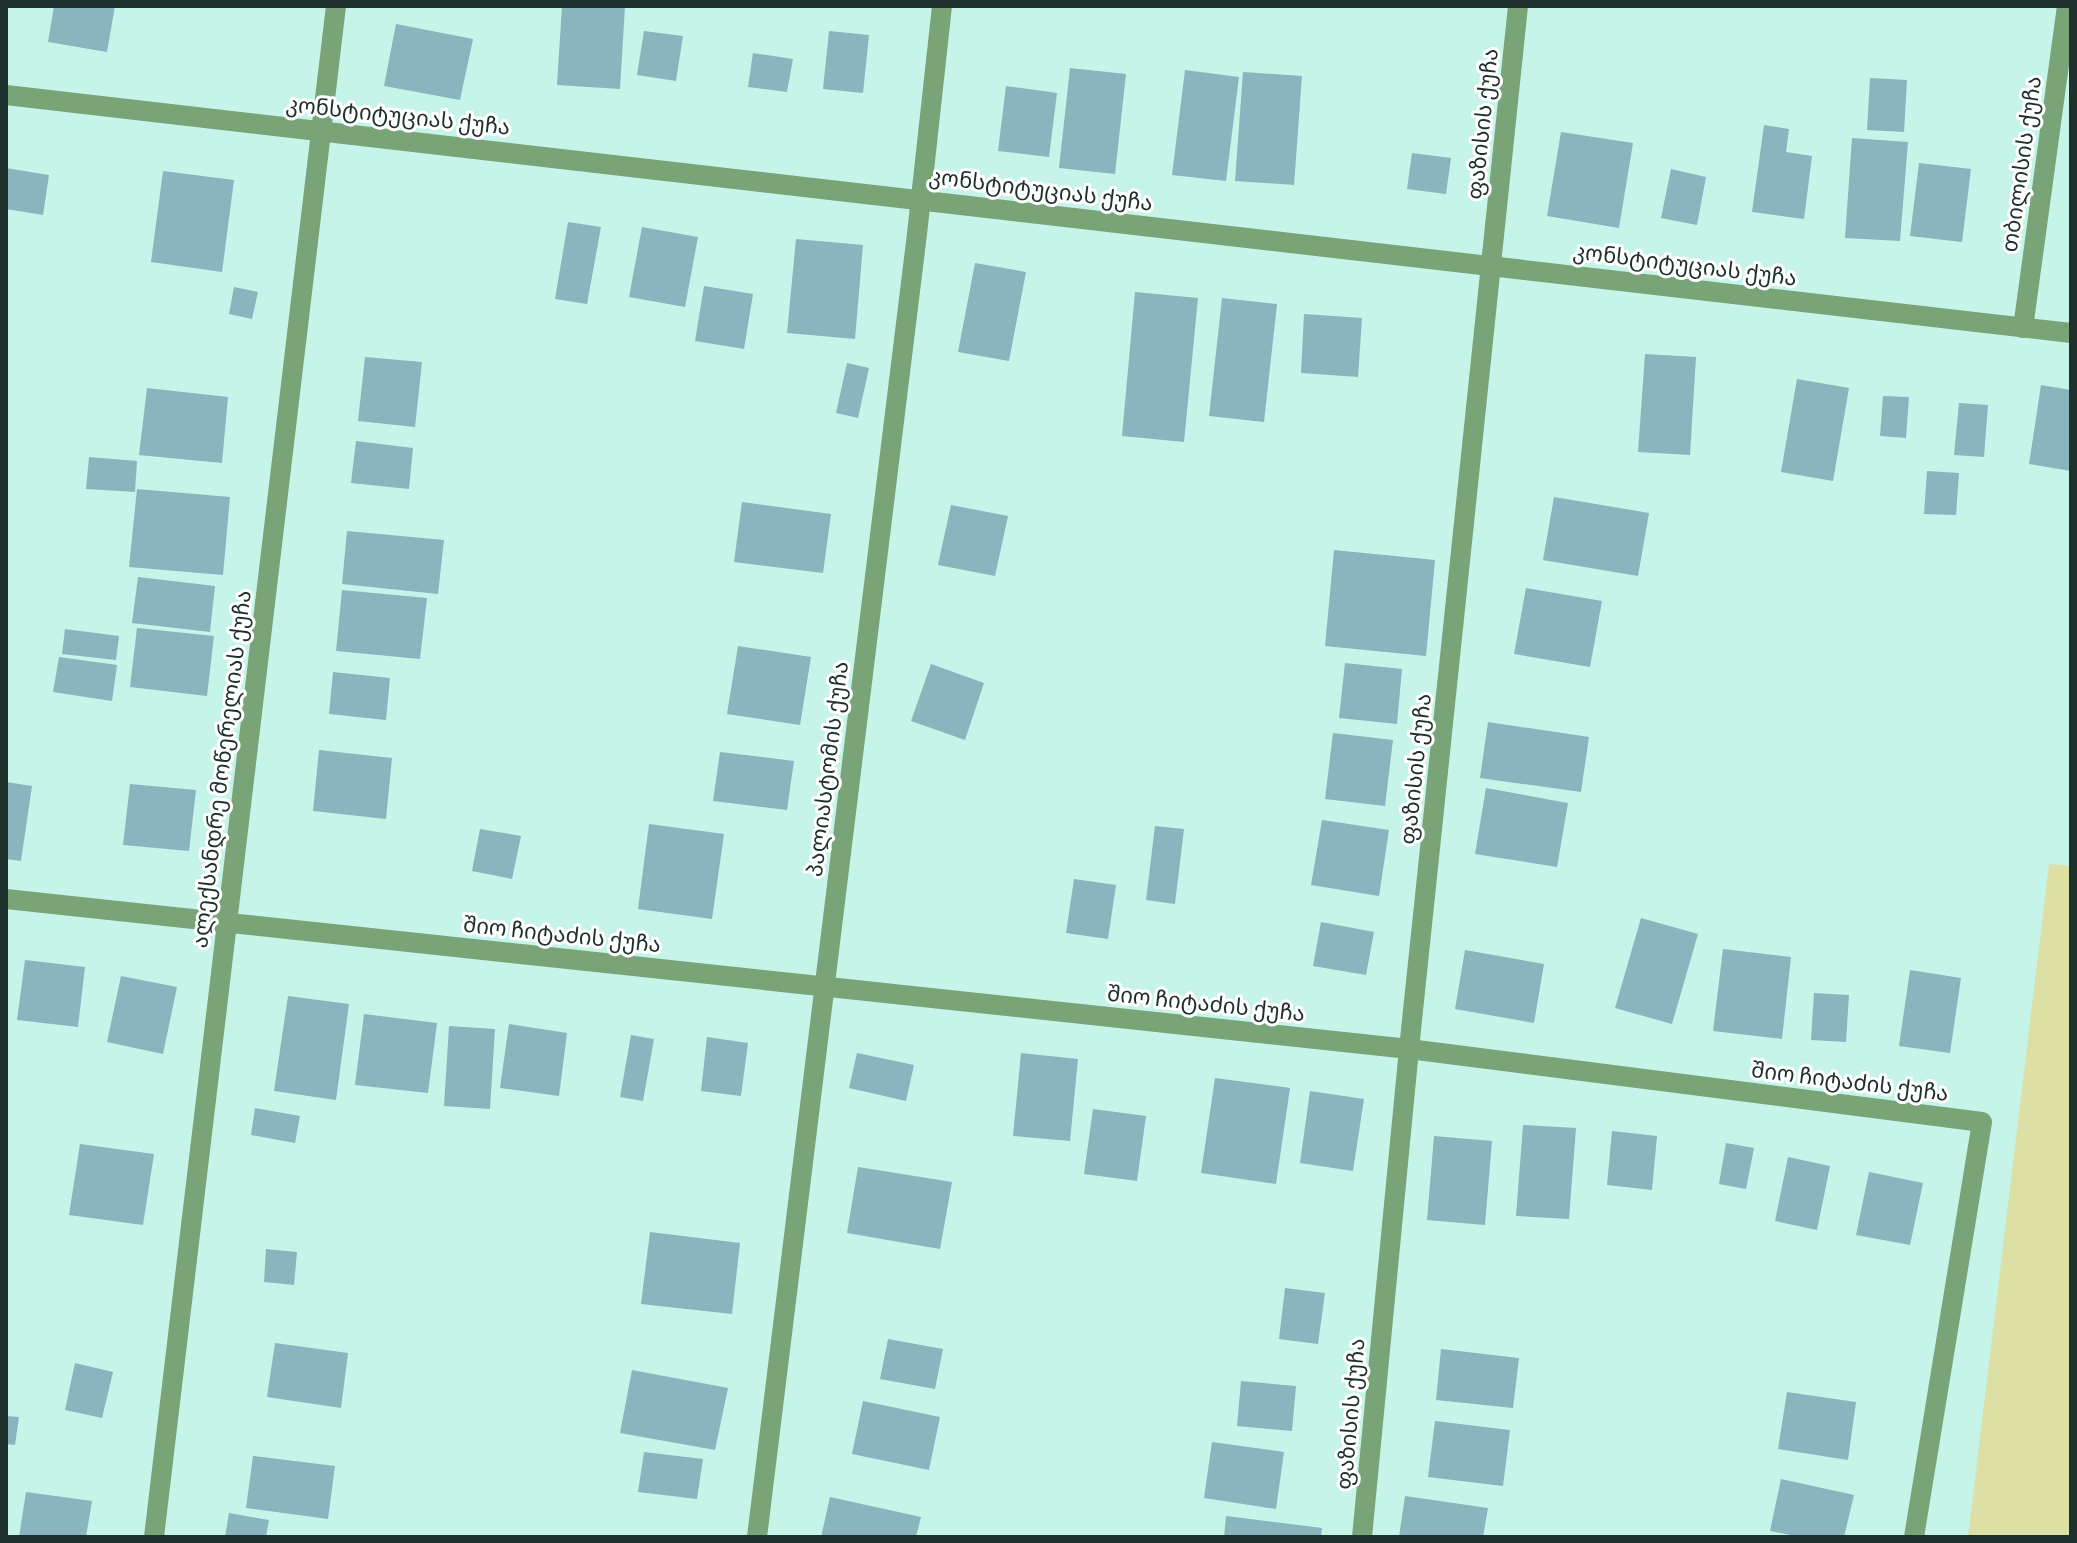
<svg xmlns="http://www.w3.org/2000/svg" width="2077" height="1543" font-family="Signika,'Noto Sans Georgian',sans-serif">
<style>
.green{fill:#dce0a5}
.building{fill:#89b5be}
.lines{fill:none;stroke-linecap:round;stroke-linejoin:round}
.street{stroke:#78a478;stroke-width:20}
.labels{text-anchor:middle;stroke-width:6;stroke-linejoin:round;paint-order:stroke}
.street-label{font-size:22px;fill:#1e302b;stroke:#fff}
</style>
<rect width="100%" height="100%" fill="#c7f4e8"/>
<polygon class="green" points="2049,864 2071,866 2071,1537 1968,1537"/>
<g class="building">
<polygon points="54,6 115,6 107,52 48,42"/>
<polygon points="562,6 625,6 620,89 557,85"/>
<polygon points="396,24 473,39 460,100 384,86"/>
<polygon points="644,31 683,36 676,81 637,75"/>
<polygon points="829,31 869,35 863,93 823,89"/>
<polygon points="753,53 793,59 787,92 748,87"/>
<polygon points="1070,68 1126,74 1115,174 1059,168"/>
<polygon points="1185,70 1239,77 1226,181 1172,175"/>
<polygon points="1243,72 1302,76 1294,185 1235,181"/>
<polygon points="1870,78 1907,80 1904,132 1867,130"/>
<polygon points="1006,86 1057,93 1049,157 998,151"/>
<polygon points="1764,125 1789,129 1786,152 1812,156 1804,219 1752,212"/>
<polygon points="1561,132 1633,143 1619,228 1547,216"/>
<polygon points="1852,138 1908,142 1900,241 1845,238"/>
<polygon points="1412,153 1451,158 1446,194 1407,189"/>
<polygon points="1919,163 1971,169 1962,242 1910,236"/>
<polygon points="6,168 49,175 43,215 6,209"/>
<polygon points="1671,169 1706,177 1697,225 1661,218"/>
<polygon points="163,171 234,180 222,272 151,262"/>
<polygon points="568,222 601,227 587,304 555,299"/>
<polygon points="642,227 698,237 685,307 629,297"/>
<polygon points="796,239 863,245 855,339 787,333"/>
<polygon points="975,263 1026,272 1009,361 958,352"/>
<polygon points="704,286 753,294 744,349 695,341"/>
<polygon points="234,287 258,292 252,319 229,314"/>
<polygon points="1135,292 1198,298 1184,442 1122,436"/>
<polygon points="1222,298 1277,304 1264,422 1209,416"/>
<polygon points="1304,314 1362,318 1358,377 1301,373"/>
<polygon points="1645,354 1696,357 1690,455 1638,452"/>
<polygon points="365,357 422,362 415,427 358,421"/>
<polygon points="847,363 869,368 858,418 836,413"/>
<polygon points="1797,379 1849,388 1833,481 1781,472"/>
<polygon points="2041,385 2071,390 2071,471 2029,464"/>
<polygon points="147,388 228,397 222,463 139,455"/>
<polygon points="1883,396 1909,397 1906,438 1880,436"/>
<polygon points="1959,403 1988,405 1984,457 1954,455"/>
<polygon points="356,441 413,448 409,489 351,483"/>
<polygon points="89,457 137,461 135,492 86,489"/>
<polygon points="1927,471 1959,473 1956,515 1924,514"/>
<polygon points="137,489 230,497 223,575 129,567"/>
<polygon points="1554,497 1649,513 1638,576 1543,560"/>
<polygon points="742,502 831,514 823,573 734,562"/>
<polygon points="951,505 1008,516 995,576 938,565"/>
<polygon points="347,531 444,540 438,594 342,584"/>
<polygon points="1334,550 1435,560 1426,656 1325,646"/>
<polygon points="138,577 215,586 210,632 132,623"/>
<polygon points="1526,588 1602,601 1590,667 1514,654"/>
<polygon points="342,590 427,598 420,659 336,651"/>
<polygon points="137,628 214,636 207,696 130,687"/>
<polygon points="65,629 119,636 116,660 62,654"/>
<polygon points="738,646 811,657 800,725 727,714"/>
<polygon points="59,657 117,665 112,701 53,692"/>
<polygon points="1345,663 1402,669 1397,724 1339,718"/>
<polygon points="931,664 984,683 965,740 911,721"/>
<polygon points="333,672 390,678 386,720 329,714"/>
<polygon points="1488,722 1589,737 1581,792 1480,778"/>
<polygon points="1333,733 1393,740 1385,806 1325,799"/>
<polygon points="319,750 392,758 386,819 313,811"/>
<polygon points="720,752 794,761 787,810 713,801"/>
<polygon points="6,782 32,786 21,861 6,859"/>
<polygon points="130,784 196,790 189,851 123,845"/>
<polygon points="1486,788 1568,803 1557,867 1475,854"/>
<polygon points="1322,820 1389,830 1379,896 1311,885"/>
<polygon points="649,824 724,834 712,919 638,909"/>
<polygon points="1155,826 1184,829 1175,904 1146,900"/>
<polygon points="480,829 521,836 512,879 472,871"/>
<polygon points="1074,879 1116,885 1108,939 1066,933"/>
<polygon points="1641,918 1698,934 1672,1024 1615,1008"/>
<polygon points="1321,922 1374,932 1366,975 1313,966"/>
<polygon points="1723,949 1791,957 1782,1039 1713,1031"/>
<polygon points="1465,950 1544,964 1534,1023 1455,1009"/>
<polygon points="25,960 85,967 78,1027 17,1020"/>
<polygon points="1910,970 1961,978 1950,1053 1899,1046"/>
<polygon points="121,976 177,987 163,1054 107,1042"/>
<polygon points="1814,993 1849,995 1846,1042 1811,1040"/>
<polygon points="288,996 349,1004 336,1100 274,1091"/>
<polygon points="364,1014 437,1023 428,1093 355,1085"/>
<polygon points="509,1024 567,1033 559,1096 500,1088"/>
<polygon points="449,1026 495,1029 490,1109 444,1106"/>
<polygon points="631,1035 654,1039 643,1101 620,1097"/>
<polygon points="707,1037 748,1043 741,1096 701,1091"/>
<polygon points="857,1053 914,1065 906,1101 849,1088"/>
<polygon points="1021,1053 1078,1059 1070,1141 1013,1136"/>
<polygon points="1215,1078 1290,1088 1276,1184 1201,1173"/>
<polygon points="1310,1091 1364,1099 1353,1171 1300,1163"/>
<polygon points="255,1108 300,1116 295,1143 251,1135"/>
<polygon points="1093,1109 1146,1116 1137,1181 1084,1174"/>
<polygon points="1523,1125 1576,1128 1569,1219 1516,1216"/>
<polygon points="1612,1131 1657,1136 1652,1190 1607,1185"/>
<polygon points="1434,1136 1492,1141 1485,1225 1427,1220"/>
<polygon points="1726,1143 1754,1148 1746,1189 1719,1184"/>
<polygon points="80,1144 154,1154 143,1225 69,1215"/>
<polygon points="1788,1157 1830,1166 1817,1230 1775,1221"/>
<polygon points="858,1167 952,1182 940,1249 847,1233"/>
<polygon points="1869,1172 1923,1183 1910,1245 1856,1235"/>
<polygon points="650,1232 740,1243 732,1314 641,1304"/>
<polygon points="266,1249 297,1252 294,1285 264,1282"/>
<polygon points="1285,1288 1325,1293 1318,1344 1279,1339"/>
<polygon points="888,1339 943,1349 935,1389 880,1379"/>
<polygon points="275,1343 348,1353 341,1408 267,1397"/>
<polygon points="1441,1349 1519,1358 1513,1408 1436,1400"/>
<polygon points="75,1363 113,1372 102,1418 65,1410"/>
<polygon points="632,1370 728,1388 715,1450 620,1433"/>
<polygon points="1241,1381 1296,1386 1292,1431 1237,1426"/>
<polygon points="1787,1392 1856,1402 1848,1460 1778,1449"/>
<polygon points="863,1401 940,1417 929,1470 852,1454"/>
<polygon points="6,1416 19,1417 15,1445 6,1444"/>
<polygon points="1435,1421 1510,1430 1503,1486 1428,1477"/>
<polygon points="1212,1442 1284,1452 1276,1509 1204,1498"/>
<polygon points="644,1452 703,1459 697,1499 638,1492"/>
<polygon points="253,1456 335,1466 328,1519 246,1508"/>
<polygon points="1781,1479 1854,1495 1844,1537 1800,1537 1770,1531"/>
<polygon points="26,1492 92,1501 86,1537 19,1537"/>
<polygon points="1405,1496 1488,1508 1483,1537 1399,1537"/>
<polygon points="830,1497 921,1517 916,1537 821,1537"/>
<polygon points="229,1513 269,1520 266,1537 225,1537"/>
<polygon points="1226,1516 1322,1528 1321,1537 1224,1537"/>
</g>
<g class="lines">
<g class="street">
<polyline points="6,95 2071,333"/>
<polyline points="2023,328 2067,6"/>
<polyline points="6,899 1409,1049 1982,1122 1914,1537"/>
<polyline points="154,1537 336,6"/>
<polyline points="757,1537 917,234 942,6"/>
<polyline points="1362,1537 1409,1049 1518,6"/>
</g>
</g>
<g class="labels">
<g class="street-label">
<text transform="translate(398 115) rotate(6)" y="8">კონსტიტუციას ქუჩა</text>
<text transform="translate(1482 124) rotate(-84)" y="8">ფაზისის ქუჩა</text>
<text transform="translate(2021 164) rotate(-82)" y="8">თბილისის ქუჩა</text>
<text transform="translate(1041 189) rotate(7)" y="8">კონსტიტუციას ქუჩა</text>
<text transform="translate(1685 264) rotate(7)" y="8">კონსტიტუციას ქუჩა</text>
<text transform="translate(221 769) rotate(-83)" y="8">ალექსანდრე მოწერელიას ქუჩა</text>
<text transform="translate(827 769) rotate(-83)" y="8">პალიასტომის ქუჩა</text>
<text transform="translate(1415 769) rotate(-84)" y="8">ფაზისის ქუჩა</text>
<text transform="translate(562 934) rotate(6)" y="8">შიო ჩიტაძის ქუჩა</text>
<text transform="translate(1206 1003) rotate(6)" y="8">შიო ჩიტაძის ქუჩა</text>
<text transform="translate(1850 1081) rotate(7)" y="8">შიო ჩიტაძის ქუჩა</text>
<text transform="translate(1350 1414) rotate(-85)" y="8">ფაზისის ქუჩა</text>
</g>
</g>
<rect width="2077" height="1543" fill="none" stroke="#1e302b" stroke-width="16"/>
</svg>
